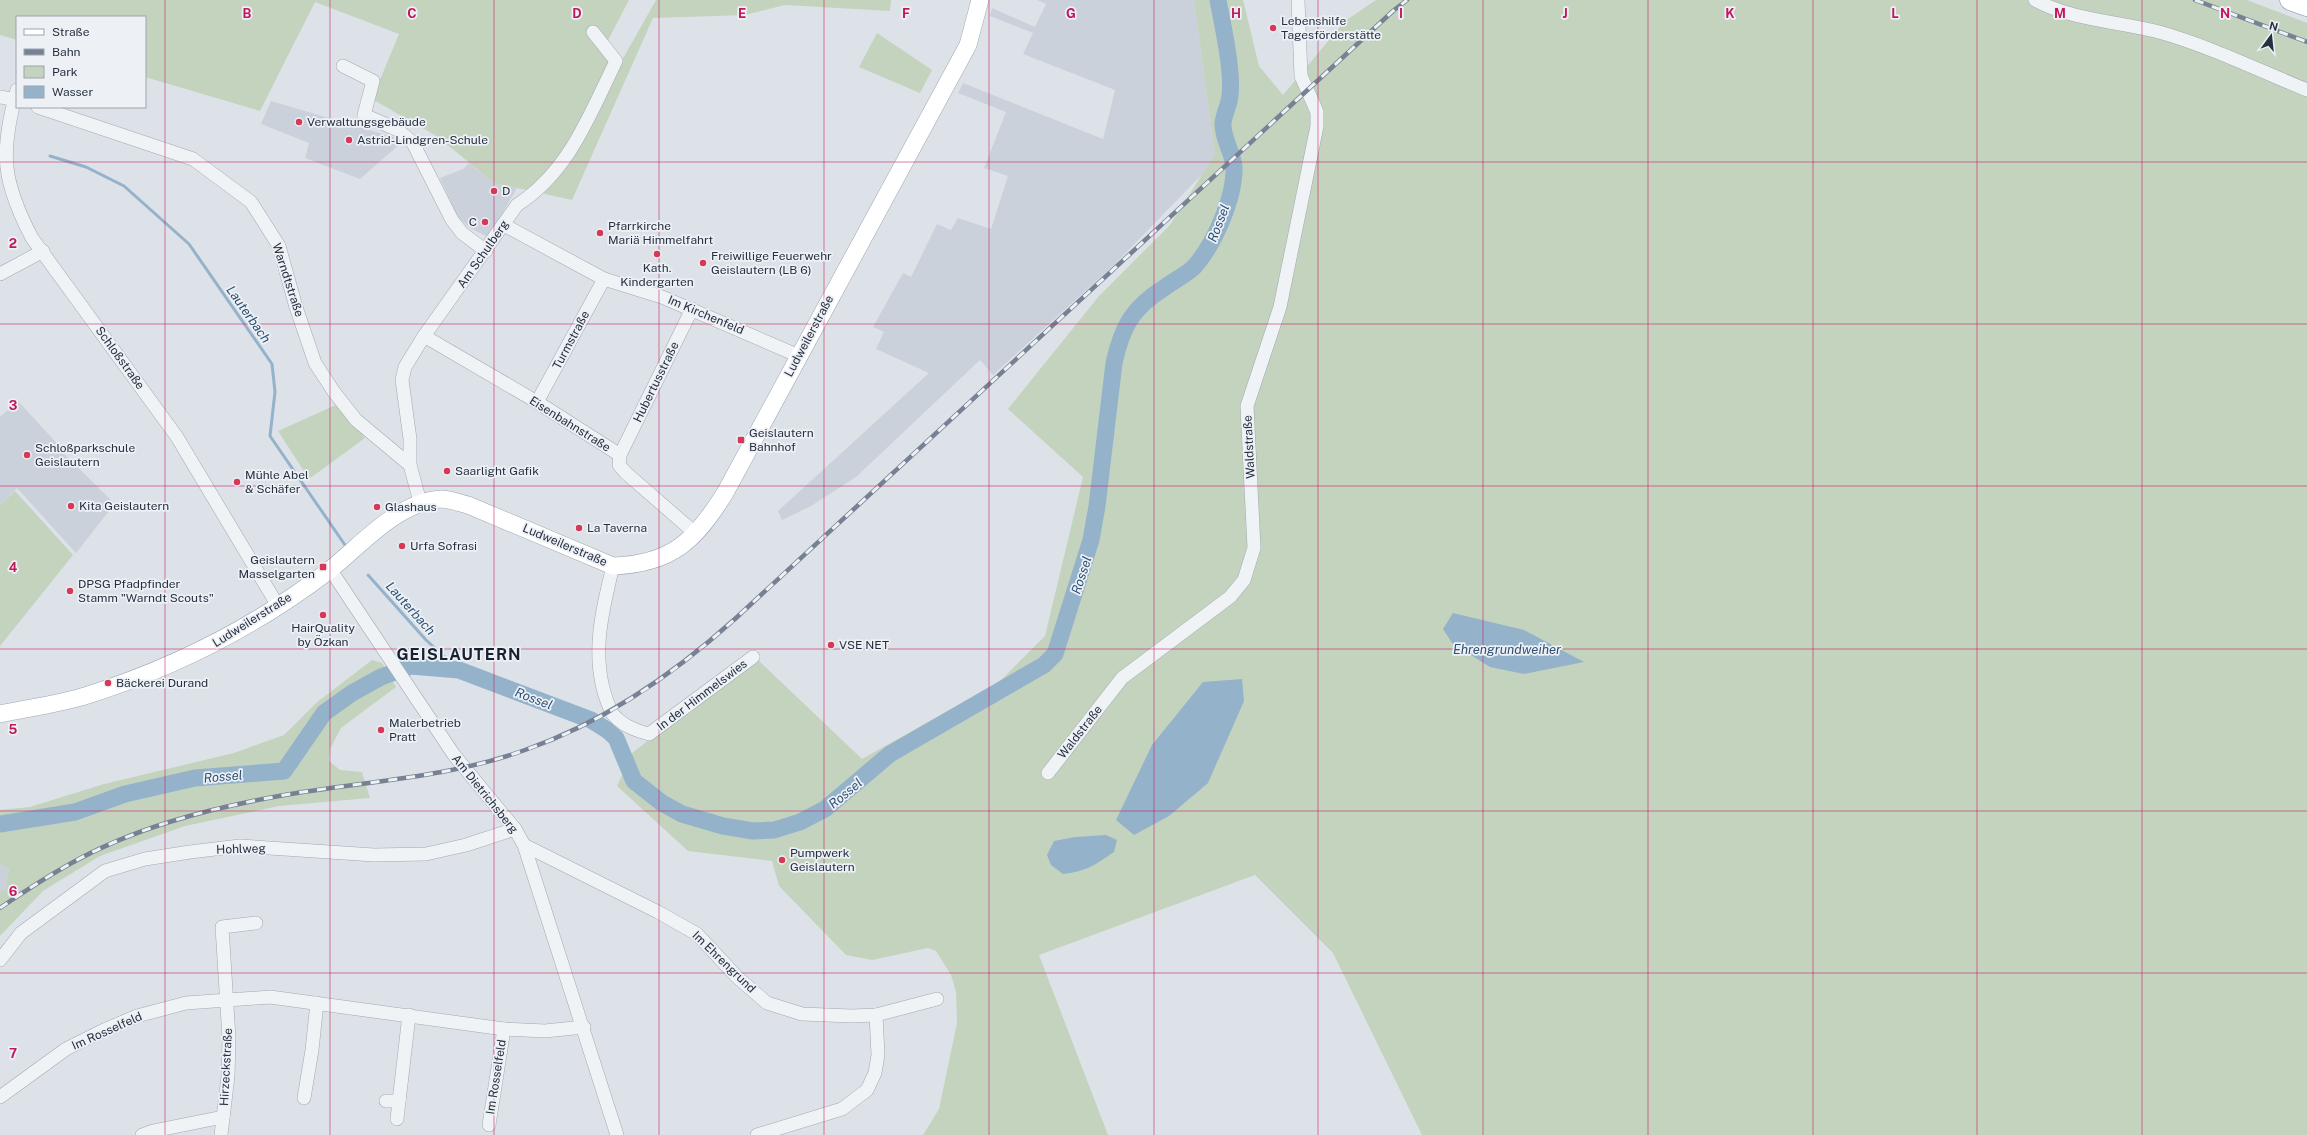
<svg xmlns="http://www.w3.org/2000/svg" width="2307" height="1135" font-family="'Public Sans',sans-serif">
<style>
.built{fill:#cbd1da}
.green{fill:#c4d3be}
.water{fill:#95b2cb}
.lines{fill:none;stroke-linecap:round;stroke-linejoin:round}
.stream{stroke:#95b2cb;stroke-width:3}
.river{stroke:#95b2cb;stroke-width:17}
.minor-casing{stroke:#a2a9b2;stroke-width:14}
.major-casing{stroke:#9ca7b5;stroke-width:18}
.highway-casing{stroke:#8490a0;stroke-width:21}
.minor{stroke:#f0f3f6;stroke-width:13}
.major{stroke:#fff;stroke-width:17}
.highway{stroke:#fff;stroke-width:20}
.rail-casing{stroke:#768293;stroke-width:4.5}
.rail{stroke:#edf1f6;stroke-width:3;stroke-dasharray:9;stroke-linecap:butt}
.grid{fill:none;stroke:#c2185b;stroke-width:1;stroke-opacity:0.55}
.poi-dot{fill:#d73858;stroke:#edf1f6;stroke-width:1.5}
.labels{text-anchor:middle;stroke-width:3.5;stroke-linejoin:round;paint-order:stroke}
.poi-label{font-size:12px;fill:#263040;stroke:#edf1f6;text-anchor:start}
.street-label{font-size:12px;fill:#263040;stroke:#edf1f6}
.water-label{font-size:13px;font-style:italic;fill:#2d5176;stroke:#edf1f6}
.district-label{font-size:16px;font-weight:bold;letter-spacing:1px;fill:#182130;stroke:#edf1f6}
.grid-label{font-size:13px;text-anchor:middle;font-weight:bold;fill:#c2185b;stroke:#edf1f6;stroke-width:3.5;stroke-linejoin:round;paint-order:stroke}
</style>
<rect width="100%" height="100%" fill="#dde2e8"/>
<g class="built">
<polygon points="1037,0 1194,0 1216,160 1114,265 993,375 980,360 856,477 811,506 782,520 778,511 929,373 876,349 884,332 873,327 903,273 911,277 937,224 951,230 958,218 991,229 1008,176 984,168 1006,112 958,93 963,83 1103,139 1115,90 1023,54 1033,33 990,16 992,8 1035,27 1046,4"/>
<polygon points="271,101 393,137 402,142 360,179 305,158 309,143 261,124"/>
<polygon points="469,163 494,183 517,188 490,234 486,236 470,228 457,216 440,178 463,169"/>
<polygon points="18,401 61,448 59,449 111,500 109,511 76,553 17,488 0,505 0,417"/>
<polygon points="0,864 9,869 6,888 0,893"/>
</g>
<g class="green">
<polygon points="0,0 629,0 606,44 621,62 656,0 891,0 890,11 785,5 745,15 653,18 572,200 494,183 438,137 372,99 399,34 315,2 260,111 145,77 145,17 17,17 17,40 0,35"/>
<polygon points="1194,0 1243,0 1259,66 1283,95 1345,21 1376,0 2247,0 2307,23 2307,1135 1422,1135 1333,953 1255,875 1039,955 1108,1135 923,1135 939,1109 957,1023 956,992 951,975 936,951 928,948 872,960 846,955 779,886 772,861 688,851 617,786 632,753 698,702 759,661 862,759 999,682 1045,636 1083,477 1008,409 1099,296 1170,225 1215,154"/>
<polygon points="877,33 932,70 920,93 859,67"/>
<polygon points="338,404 365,438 309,479 278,431"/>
<polygon points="15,491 73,555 0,646 0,505"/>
<polygon points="372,660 382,663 396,687 341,728 330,749 329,761 340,770 362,772 370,798 279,806 185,826 100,856 43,891 0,936 0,893 6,888 9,869 0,864 0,810 30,807 104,784 234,753 284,735 316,703"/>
</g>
<g class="water">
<polygon points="1453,613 1524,630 1584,662 1524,674 1490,667 1452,643 1443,629"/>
<polygon points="1242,679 1244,701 1208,783 1169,816 1134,835 1116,820 1152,745 1203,682"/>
<path d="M1106 835 1117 840 1114 852C1095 865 1087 871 1063 874L1051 865 1047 855 1054 841 1075 837Z"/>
</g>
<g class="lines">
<g class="stream">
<polyline points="50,156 86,167 124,186 189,244 272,364 275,392 270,436 345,545"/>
<polyline points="368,575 426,640 459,670"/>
</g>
<path class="river" d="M0 824 75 812 125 794 195 778 284 771 324 713 352 693 381 677 411 666 459 670 591 720 607 730 616 738 634 781 662 803 682 814 723 826 753 831 774 830 800 822 825 809 890 754 1044 665 1055 654 1091 540 1097 506 1114 363C1122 327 1132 308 1164 288 1173 281 1186 275 1194 267 1214 245 1235 197 1234 167 1233 152 1222 138 1223 123 1224 114 1229 105 1230 96 1233 70 1223 27 1218 0"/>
<defs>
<g id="minor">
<path d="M2035 0C2074 21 2117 21 2159 32 2209 46 2258 70 2307 90"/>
<polyline points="343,66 373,81 364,115 398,130 413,143 452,220 462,233 486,251"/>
<path d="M17 90C0 153 2 181 32 238L177 437 278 606"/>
<polyline points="0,97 17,100"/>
<polyline points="38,107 193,159 251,202 279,246 296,307 315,363 334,392 356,420 410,465"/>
<polyline points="504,225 604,279 662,297 799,356"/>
<polyline points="0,274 43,251"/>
<polyline points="424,336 537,402 620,455 619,465 626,473 695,533"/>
<polyline points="537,402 604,279"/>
<polyline points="620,455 692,309"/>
<path d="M420 502 410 465V439L402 380 405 367 424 336 517 205C569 172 590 114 616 61L593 32"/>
<polyline points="330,569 454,755 515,829 524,845 617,1135"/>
<path d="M611 711C589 663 601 615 613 566"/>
<path d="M611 712C621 725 634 730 649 734L753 657"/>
<polyline points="1048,773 1122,678 1230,597 1244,580 1254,548 1247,406 1280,307 1317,126 1317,112 1301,76 1298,0"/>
<polyline points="524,845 658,912 697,934 737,977 767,1003 802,1014 851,1016 876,1015 937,999"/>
<polyline points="0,960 21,933 105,871 145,859 190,852 240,846 374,855 426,854 466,845 515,829"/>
<polyline points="0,1097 66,1049 104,1030 137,1016 186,1003 270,997 504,1029 545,1031 584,1027"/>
<polyline points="304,1098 312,1050 317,1003"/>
<polyline points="386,1101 399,1101"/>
<polyline points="397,1119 409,1015"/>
<polyline points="489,1125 504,1029"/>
<polyline points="142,1135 153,1131 223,1117"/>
<polyline points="221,1135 228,1076 229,1038 222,927 256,923"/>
<polyline points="757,1135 842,1109 867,1090 875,1073 878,1055 876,1015"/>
</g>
<path id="major" d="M0 714C29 708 60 704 88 695 176 667 258 625 331 569 363 543 398 502 441 499 449 499 460 503 468 505L613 566C672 564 696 540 725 493L968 45 980 0"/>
<polyline id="highway" points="2290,0 2307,6"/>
</defs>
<use href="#minor" class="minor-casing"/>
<use href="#major" class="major-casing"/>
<use href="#highway" class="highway-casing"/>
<use href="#minor" class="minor"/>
<use href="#major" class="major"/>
<use href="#highway" class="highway"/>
<defs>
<g id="rail">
<polyline points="2195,0 2307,42"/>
<path d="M0 908C22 893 45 878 68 865 133 828 207 809 279 796 362 781 445 779 525 750 605 722 674 674 736 618L1393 11 1407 0"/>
</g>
</defs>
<use href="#rail" class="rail-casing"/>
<use href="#rail" class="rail"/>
</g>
<path class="grid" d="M165 0V1135M330 0V1135M494 0V1135M659 0V1135M824 0V1135M989 0V1135M1154 0V1135M1318 0V1135M1483 0V1135M1648 0V1135M1813 0V1135M1977 0V1135M2142 0V1135M0 162H2307M0 324H2307M0 486H2307M0 649H2307M0 811H2307M0 973H2307"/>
<g class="poi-dot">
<circle cx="1273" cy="28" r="4"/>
<circle cx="299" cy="122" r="4"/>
<circle cx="349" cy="140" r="4"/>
<circle cx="494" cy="191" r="4"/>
<circle cx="485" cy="222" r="4"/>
<circle cx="600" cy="233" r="4"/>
<circle cx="657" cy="254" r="4"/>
<circle cx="703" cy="263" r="4"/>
<rect x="737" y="436" width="8" height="8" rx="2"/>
<circle cx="27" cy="455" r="4"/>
<circle cx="447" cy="471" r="4"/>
<circle cx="237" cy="482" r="4"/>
<circle cx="71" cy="506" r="4"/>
<circle cx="377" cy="507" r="4"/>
<circle cx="579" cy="528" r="4"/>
<circle cx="402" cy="546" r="4"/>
<rect x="319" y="563" width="8" height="8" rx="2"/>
<circle cx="70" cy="591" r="4"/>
<circle cx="323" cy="615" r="4"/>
<circle cx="831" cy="645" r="4"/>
<circle cx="108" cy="683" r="4"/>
<circle cx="381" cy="730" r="4"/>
<circle cx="782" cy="860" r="4"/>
</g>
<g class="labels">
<g class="poi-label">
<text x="1281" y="25">Lebenshilfe<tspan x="1281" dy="14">Tagesförderstätte</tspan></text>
<text x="307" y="126">Verwaltungsgebäude</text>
<text x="357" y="144">Astrid-Lindgren-Schule</text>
<text x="502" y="195">D</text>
<text x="477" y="226" text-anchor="end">C</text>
<text x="608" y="230">Pfarrkirche<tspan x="608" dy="14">Mariä Himmelfahrt</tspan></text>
<text x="711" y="260">Freiwillige Feuerwehr<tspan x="711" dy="14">Geislautern (LB 6)</tspan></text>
<text x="657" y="272" text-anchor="middle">Kath.<tspan x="657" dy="14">Kindergarten</tspan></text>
<text x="749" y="437">Geislautern<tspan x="749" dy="14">Bahnhof</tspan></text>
<text x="35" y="452">Schloßparkschule<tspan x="35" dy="14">Geislautern</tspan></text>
<text x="455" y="475">Saarlight Gafik</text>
<text x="245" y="479">Mühle Abel<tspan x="245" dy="14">&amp; Schäfer</tspan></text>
<text x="79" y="510">Kita Geislautern</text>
<text x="385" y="511">Glashaus</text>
<text x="587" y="532">La Taverna</text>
<text x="410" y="550">Urfa Sofrasi</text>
<text x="315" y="564" text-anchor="end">Geislautern<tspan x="315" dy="14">Masselgarten</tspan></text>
<text x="78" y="588">DPSG Pfadpfinder<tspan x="78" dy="14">Stamm "Warndt Scouts"</tspan></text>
<text x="323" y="632" text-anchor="middle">HairQuality<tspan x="323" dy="14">by Özkan</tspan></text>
<text x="839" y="649">VSE NET</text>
<text x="116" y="687">Bäckerei Durand</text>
<text x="389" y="727">Malerbetrieb<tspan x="389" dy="14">Pratt</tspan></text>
<text x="790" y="857">Pumpwerk<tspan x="790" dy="14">Geislautern</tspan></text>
</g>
<g class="street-label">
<text transform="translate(483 254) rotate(-55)" y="4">Am Schulberg</text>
<text transform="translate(288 280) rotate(72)" y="4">Warndtstraße</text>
<text transform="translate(706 315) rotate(23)" y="4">Im Kirchenfeld</text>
<text transform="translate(809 336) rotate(-62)" y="4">Ludweilerstraße</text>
<text transform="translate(571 340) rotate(-62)" y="4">Turmstraße</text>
<text transform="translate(120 358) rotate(54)" y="4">Schloßstraße</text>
<text transform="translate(656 382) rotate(-64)" y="4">Hubertusstraße</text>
<text transform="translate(570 424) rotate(32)" y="4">Eisenbahnstraße</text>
<text transform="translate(1249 447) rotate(-93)" y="4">Waldstraße</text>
<text transform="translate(565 545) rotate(23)" y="4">Ludweilerstraße</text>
<text transform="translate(252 620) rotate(-32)" y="4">Ludweilerstraße</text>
<text transform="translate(702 695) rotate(-37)" y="4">In der Himmelswies</text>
<text transform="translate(1080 732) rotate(-52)" y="4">Waldstraße</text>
<text transform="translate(485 794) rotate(51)" y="4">Am Dietrichsberg</text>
<text transform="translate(241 849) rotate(-2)" y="4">Hohlweg</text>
<text transform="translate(724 962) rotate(44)" y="4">Im Ehrengrund</text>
<text transform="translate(107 1031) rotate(-24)" y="4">Im Rosselfeld</text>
<text transform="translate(226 1067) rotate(-87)" y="4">Hirzeckstraße</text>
<text transform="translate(496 1077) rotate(-81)" y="4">Im Rosselfeld</text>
</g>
<g class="water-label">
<text transform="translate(1218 223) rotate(-69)" y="5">Rossel</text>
<text transform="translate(249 314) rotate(55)" y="5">Lauterbach</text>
<text transform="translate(1081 575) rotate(-72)" y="5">Rossel</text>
<text transform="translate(411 608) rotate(48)" y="5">Lauterbach</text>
<text x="1507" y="654">Ehrengrundweiher</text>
<text transform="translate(534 698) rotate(21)" y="5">Rossel</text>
<text transform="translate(223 776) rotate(-5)" y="5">Rossel</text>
<text transform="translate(845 793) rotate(-40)" y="5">Rossel</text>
</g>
<g class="district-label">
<text x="459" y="660">GEISLAUTERN</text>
</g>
</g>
<g class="grid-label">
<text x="247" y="18">B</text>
<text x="412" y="18">C</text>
<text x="577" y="18">D</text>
<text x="742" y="18">E</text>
<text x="906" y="18">F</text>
<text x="1071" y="18">G</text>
<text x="1236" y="18">H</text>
<text x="1401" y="18">I</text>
<text x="1565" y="18">J</text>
<text x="1730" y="18">K</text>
<text x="1895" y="18">L</text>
<text x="2060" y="18">M</text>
<text x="2225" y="18">N</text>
<text x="13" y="248">2</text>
<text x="13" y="410">3</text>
<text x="13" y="572">4</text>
<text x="13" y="734">5</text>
<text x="13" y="896">6</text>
<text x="13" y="1058">7</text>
</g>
<rect x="16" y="16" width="130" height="92" fill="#edf1f6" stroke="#9da4ad"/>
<rect x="24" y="29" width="20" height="6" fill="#ffffff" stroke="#9da4ad"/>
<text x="52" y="36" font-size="12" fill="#263040">Straße</text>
<rect x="24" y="49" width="20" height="6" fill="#768293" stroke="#9da4ad"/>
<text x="52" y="56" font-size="12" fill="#263040">Bahn</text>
<rect x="24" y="66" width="20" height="12" fill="#c4d3be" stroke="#9da4ad"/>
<text x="52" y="76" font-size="12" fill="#263040">Park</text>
<rect x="24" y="86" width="20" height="12" fill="#95b2cb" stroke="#9da4ad"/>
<text x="52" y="96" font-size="12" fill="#263040">Wasser</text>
<g transform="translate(2271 36) rotate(15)" stroke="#edf1f6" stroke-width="3" paint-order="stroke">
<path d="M0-3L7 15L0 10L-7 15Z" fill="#263040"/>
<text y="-6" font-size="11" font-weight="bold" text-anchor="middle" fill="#263040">N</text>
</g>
</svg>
